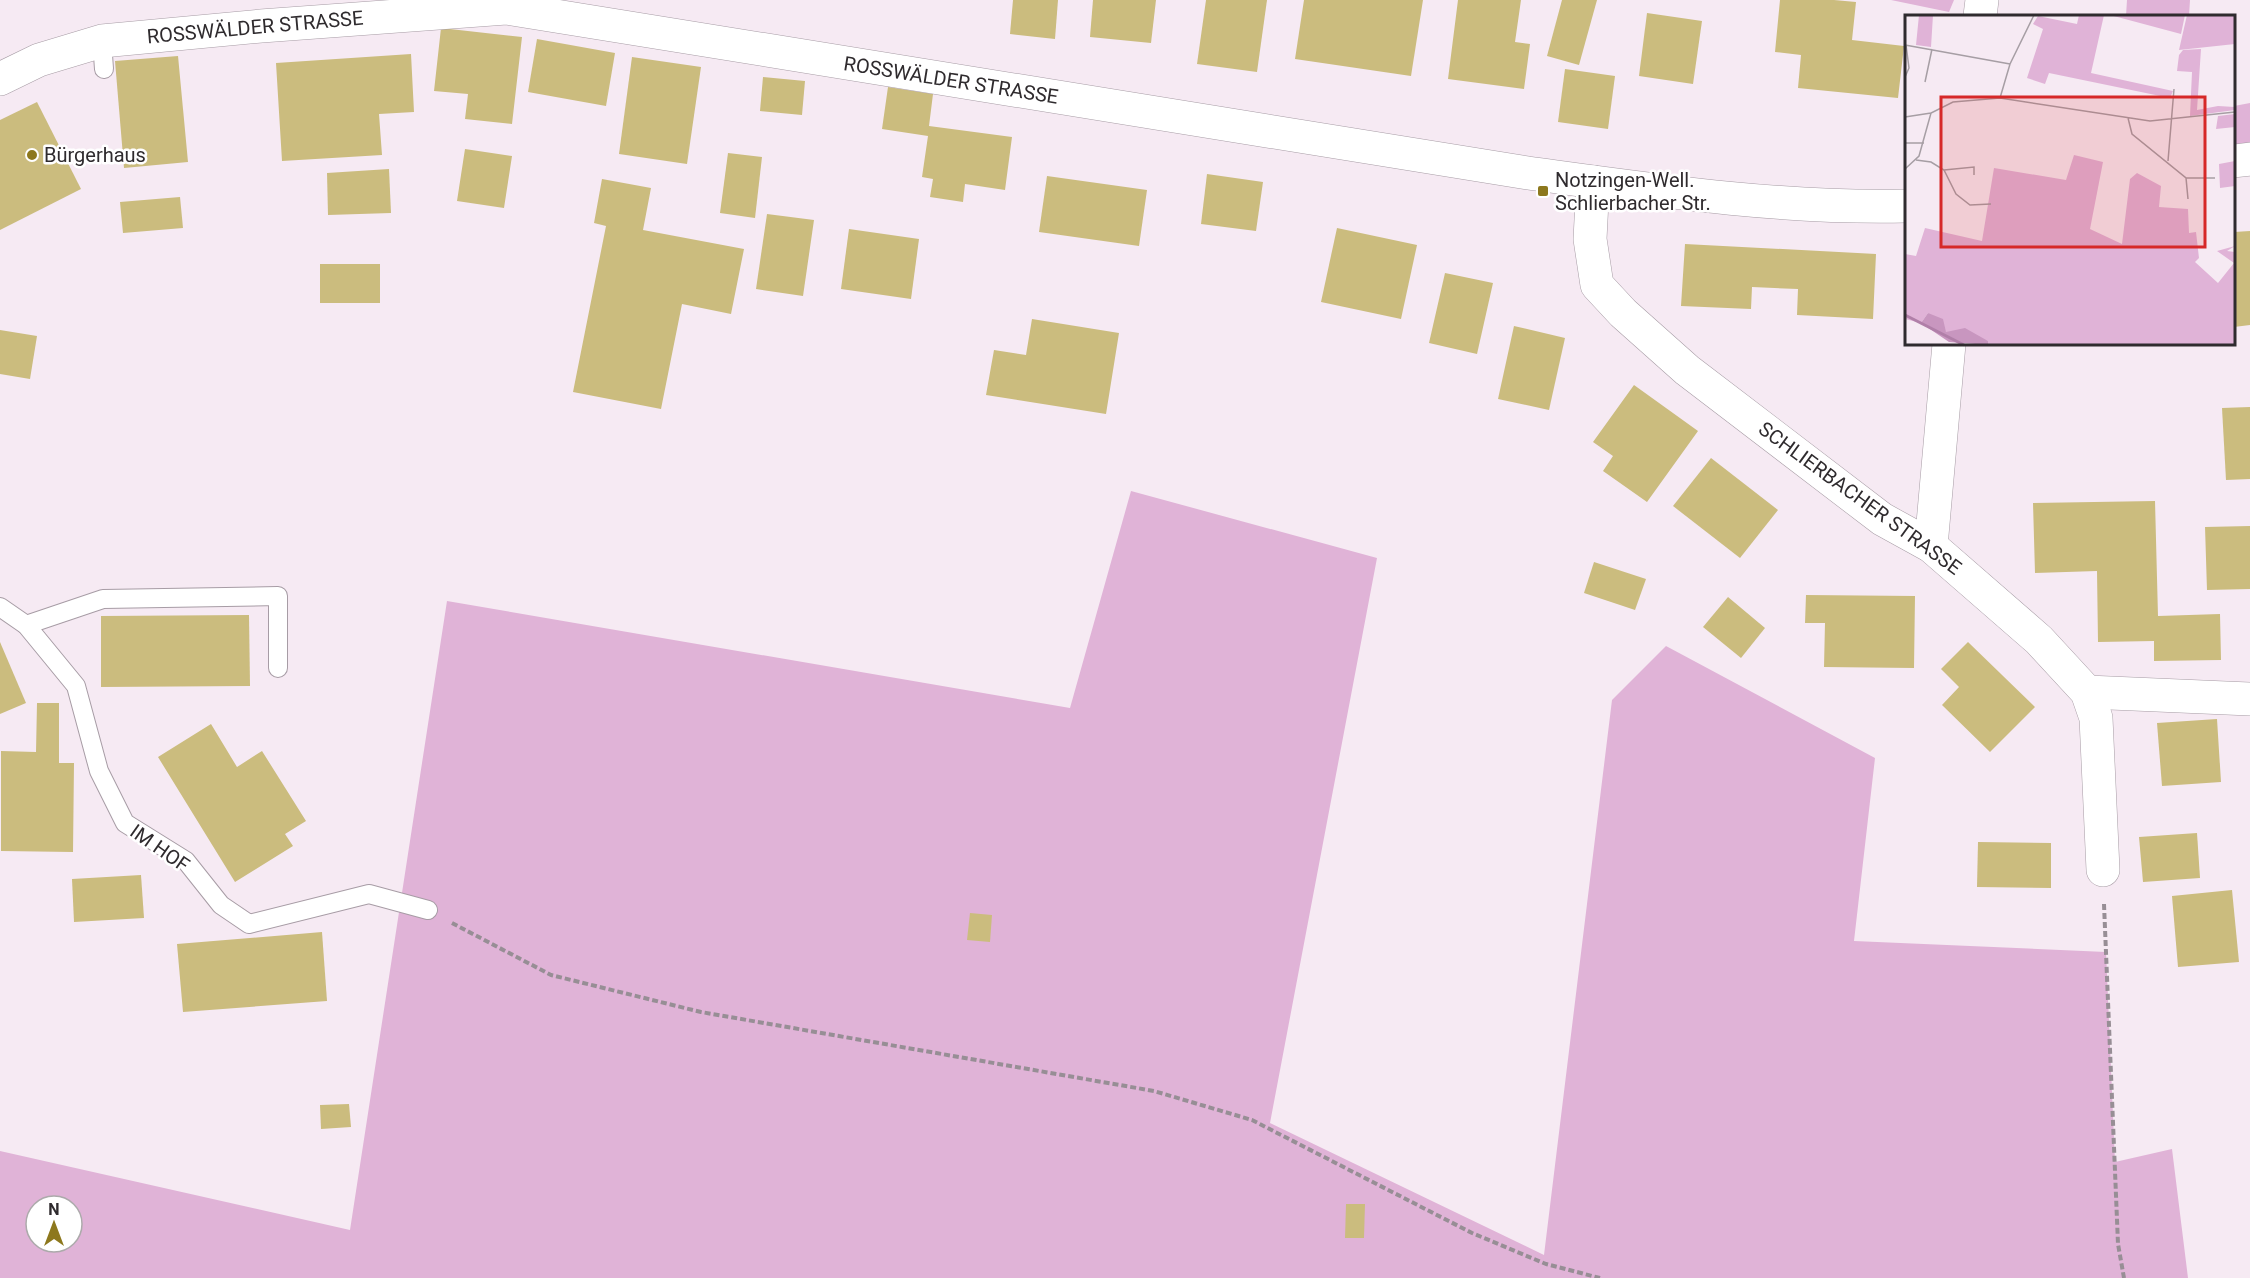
<svg xmlns="http://www.w3.org/2000/svg" width="2250" height="1278" font-family="Roboto,sans-serif">
<style>
.green{fill:#e0b3d7;fill-rule:evenodd}
.building{fill:#cbbc7e}
.lines{fill:none;stroke-linecap:round;stroke-linejoin:round}
.service-casing{stroke:#a79ca5;stroke-width:20}
.minor-casing{stroke:#a79ca5;stroke-width:34}
.tertiary-casing{stroke:#a79ca5;stroke-width:34}
.path{stroke:#978e95;stroke-width:4;stroke-dasharray:6 3;stroke-linecap:butt}
.service{stroke:#fff;stroke-width:18}
.minor{stroke:#fff;stroke-width:33}
.tertiary{stroke:#fff;stroke-width:33}
.poi-dot{fill:#8d781d;stroke:#fff;stroke-width:2}
.labels{text-anchor:middle;stroke-width:5;stroke-linejoin:round;paint-order:stroke}
.street-label{font-size:20px;fill:#2f2b2e;stroke:#fff}
.poi-label{font-size:20px;fill:#2f2b2e;stroke:#fff;text-anchor:start}
.inset-river{fill:none;stroke:#b07fa8;stroke-width:3}
.inset-road{fill:none;stroke:#a69ea4;stroke-width:1.5}
.view{fill:#d62828;fill-opacity:0.15;stroke:#d62828;stroke-width:3}
.inset-edge{fill:none;stroke:#2f2b2e;stroke-width:3}
</style>
<rect width="100%" height="100%" fill="#f6eaf3"/>
<g class="green">
<polygon points="1891,0 1954,0 1949,12"/>
<polygon points="2127,0 2190,0 2189,16 2126,16"/>
<polygon points="2250,103 2250,144 2234,146 2234,106"/>
<path d="M1131 491 1377 558 1270 1123 1544 1255 1612 700 1666 646 1875 758 1854 941 2106 952 2115 1162 2172 1149 2188 1278H0V1151L350 1230 447 601 1070 708ZM36 1206H72V1242H36Z"/>
</g>
<g class="building">
<polygon points="1013,0 1058,0 1055,39 1010,34"/>
<polygon points="1093,0 1156,0 1151,43 1090,37"/>
<polygon points="1206,0 1267,0 1257,72 1197,64"/>
<polygon points="1304,0 1423,0 1411,76 1295,59"/>
<polygon points="1458,0 1521,0 1515,42 1530,44 1524,89 1448,79"/>
<polygon points="1562,0 1597,0 1579,65 1547,56"/>
<polygon points="1780,0 1834,0 1856,2 1852,40 1904,46 1898,98 1798,88 1801,55 1775,52"/>
<polygon points="1647,13 1702,21 1693,84 1639,76"/>
<polygon points="441,28 522,37 512,124 465,119 468,94 434,91"/>
<polygon points="537,39 615,53 606,106 528,92"/>
<polygon points="411,54 414,112 379,114 382,155 282,161 276,63"/>
<polygon points="178,56 188,162 124,168 115,61"/>
<polygon points="632,57 701,67 687,164 619,154"/>
<polygon points="1565,69 1615,76 1608,129 1558,122"/>
<polygon points="763,77 805,81 802,115 760,111"/>
<polygon points="888,87 933,94 929,126 1012,137 1005,190 965,184 963,202 930,197 933,179 922,177 928,136 882,129"/>
<polygon points="37,102 81,189 0,230 0,120"/>
<polygon points="465,149 512,156 504,208 457,201"/>
<polygon points="728,153 762,157 755,218 720,213"/>
<polygon points="389,169 391,213 328,215 327,173"/>
<polygon points="1207,174 1263,182 1256,231 1201,224"/>
<polygon points="1047,176 1147,190 1139,246 1039,232"/>
<polygon points="602,179 651,188 643,230 744,249 731,314 682,304 661,409 573,392 606,226 594,223"/>
<polygon points="180,197 183,228 123,233 120,202"/>
<polygon points="767,214 814,220 803,296 756,289"/>
<polygon points="1337,228 1417,245 1401,319 1321,302"/>
<polygon points="849,229 919,239 911,299 841,289"/>
<polygon points="2250,231 2250,325 2234,327 2234,232"/>
<polygon points="1685,244 1876,254 1873,319 1797,315 1798,289 1752,287 1751,309 1681,306"/>
<rect x="320" y="264" width="60" height="39"/>
<polygon points="1445,273 1493,283 1477,354 1429,343"/>
<polygon points="1032,319 1119,333 1106,414 986,395 994,350 1026,355"/>
<polygon points="1514,326 1565,338 1549,410 1498,399"/>
<polygon points="0,330 37,336 30,379 0,374"/>
<polygon points="1634,385 1698,431 1647,502 1603,471 1613,456 1593,442"/>
<polygon points="2250,407 2250,479 2226,480 2222,408"/>
<polygon points="1711,458 1778,510 1740,558 1673,506"/>
<polygon points="2155,501 2158,616 2220,614 2221,660 2154,661 2154,641 2098,642 2097,571 2035,573 2033,503"/>
<polygon points="2250,526 2250,589 2207,590 2205,527"/>
<polygon points="1594,562 1646,579 1635,610 1584,593"/>
<polygon points="1806,595 1915,596 1914,668 1824,667 1825,623 1805,623"/>
<polygon points="1728,597 1765,628 1741,658 1703,627"/>
<polygon points="249,615 250,686 101,687 101,616"/>
<polygon points="0,642 26,703 0,714"/>
<polygon points="1968,642 2035,707 1990,752 1942,705 1959,687 1941,669"/>
<polygon points="37,703 59,703 59,763 74,763 73,852 1,851 1,751 36,752"/>
<polygon points="2217,719 2221,782 2162,786 2157,723"/>
<polygon points="211,724 237,767 262,751 306,821 285,834 293,846 235,882 158,757"/>
<polygon points="2197,833 2200,878 2143,882 2139,837"/>
<polygon points="1978,842 2051,843 2051,888 1977,887"/>
<polygon points="141,875 144,918 74,922 72,879"/>
<polygon points="2232,890 2239,962 2178,967 2172,896"/>
<polygon points="970,913 992,915 990,942 967,940"/>
<polygon points="322,932 327,1001 183,1012 177,944"/>
<polygon points="349,1104 351,1127 321,1129 320,1105"/>
<polygon points="1346,1204 1365,1204 1364,1238 1345,1238"/>
</g>
<g class="lines">
<defs>
<g id="service">
<polyline points="102,41 104,69"/>
<polyline points="0,607 26,625 76,686 99,771 125,823 186,861 221,905 249,924 369,894 428,910"/>
<polyline points="26,625 103,599 278,596 278,668"/>
</g>
<g id="minor">
<polyline points="1980,16 1982,0"/>
<polyline points="1593,182 1590,239 1597,285 1623,313 1687,370 1882,519 1931,546 2039,640 2087,692 2096,718 2103,870"/>
<polyline points="1931,546 1949,344"/>
<polyline points="2087,692 2250,699"/>
</g>
<g id="tertiary">
<path d="M0 79 39 60 102 41 261 26 506 8 1528 173C1653 190 1780 209 1906 206"/>
<polyline points="2234,161 2250,159"/>
</g>
</defs>
<use href="#service" class="service-casing"/>
<use href="#minor" class="minor-casing"/>
<use href="#tertiary" class="tertiary-casing"/>
<g class="path">
<polyline points="2104,904 2118,1244 2124,1278"/>
<polyline points="452,923 551,975 701,1012 1154,1091 1252,1120 1472,1233 1546,1264 1600,1278"/>
</g>
<use href="#service" class="service"/>
<use href="#minor" class="minor"/>
<use href="#tertiary" class="tertiary"/>
</g>
<g class="poi-dot">
<circle cx="32" cy="155" r="6"/>
<rect x="1537" y="185" width="12" height="12" rx="3"/>
</g>
<g class="labels">
<g class="street-label">
<text transform="translate(255 27) rotate(-5)" y="7">ROSSWÄLDER STRASSE</text>
<text transform="translate(951 80) rotate(9)" y="7">ROSSWÄLDER STRASSE</text>
<text transform="translate(1860 498) rotate(36)" y="7">SCHLIERBACHER STRASSE</text>
<text transform="translate(160 848) rotate(35)" y="7">IM HOF</text>
</g>
<g class="poi-label">
<text x="44" y="162">Bürgerhaus</text>
<text x="1555" y="187">Notzingen-Well.<tspan x="1555" dy="23">Schlierbacher Str.</tspan></text>
</g>
</g>
<g transform="translate(1905 15)">
<rect width="330" height="330" fill="#f6eaf3"/>
<path d="M14 0H28L26 32 11 30ZM174 0H199L186 58 268 76 265 83 144 58 140 69 122 63 138 14 128 9 133 1 172 9ZM205 0H280L276 19ZM282 0H330V29L274 35ZM296 34 292 95 313 91 330 92V95L285 101 287 57 272 56 274 40 278 35ZM330 99V112L311 114 313 101ZM169 140 198 147 185 214 217 229 225 164 232 158 256 171 254 192 283 194 284 218 291 217 294 243 290 247 313 268 329 248 312 236 330 231 322 236 330 237V330H83V326L41 317 23 298 16 308 0 304V239L11 241 20 213 77 226 89 153 161 165ZM330 146V171L315 173 314 149Z" fill="#e0b3d7"/>
<path d="M23 298 38 304 41 317 60 313 83 326V330L44 327 16 308Z" fill="#c896bf"/>
<path class="inset-river" d="M0 300 59 330"/>
<path class="inset-road" d="M0 30 105 49M0 62 4 53 1 30M20 67 27 34M95 83 105 49 129 0M0 102 26 98M223 103 227 119 281 163 283 184M0 128H19M11 145 26 147 39 155 51 179 65 190 86 189M263 146 269 74M0 154 14 141 26 98 48 87 95 83 245 106 330 97M39 155 69 152V160M281 163H310"/>
<path class="view" d="M36 82H300V232H36Z"/>
<rect width="330" height="330" class="inset-edge"/>
</g>
<g transform="translate(54 1224)"><circle r="28" fill="#ffffff" stroke="#acaaab" stroke-width="1.5"/>
<path d="M0-4.5L10 22L0 15L-10 22Z" fill="#8d781d"/>
<text y="-9" font-size="16" font-weight="bold" text-anchor="middle" fill="#2f2b2e">N</text>
</g>
</svg>
